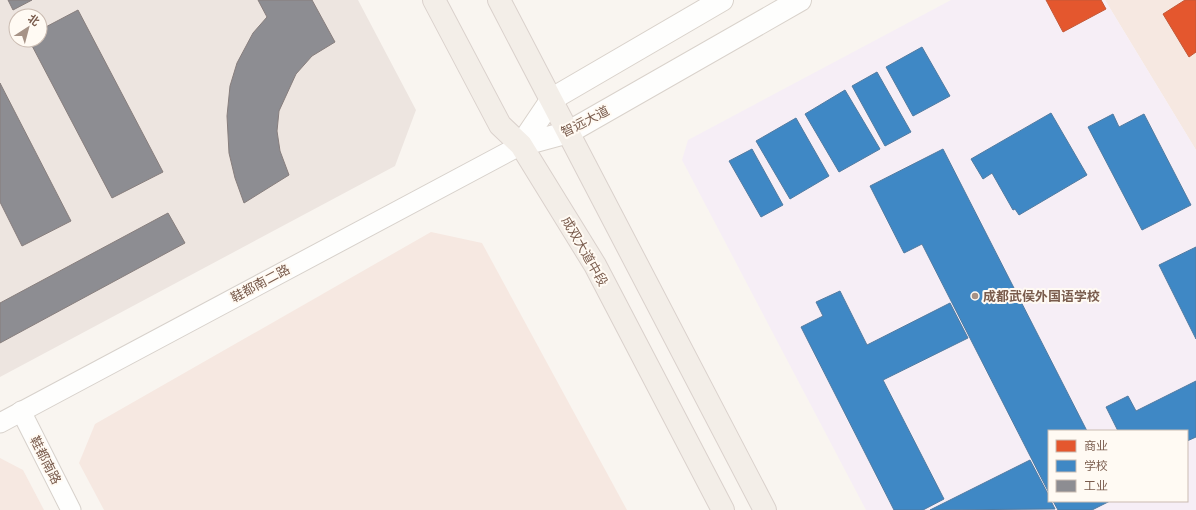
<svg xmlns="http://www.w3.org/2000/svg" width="1196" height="510" font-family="Cabin,'Noto Sans SC',sans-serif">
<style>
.commercial{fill:#f6e8e1}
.industrial{fill:#ede5e0;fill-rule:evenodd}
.education{fill:#f6eef6;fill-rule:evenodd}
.shops{fill:#e4572e;stroke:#c45837}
.schools{fill:#3f88c5;stroke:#517ba1}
.industry{fill:#8d8d92;stroke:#877e7d}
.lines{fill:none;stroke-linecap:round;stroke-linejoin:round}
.street-casing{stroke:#d7d1cb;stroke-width:21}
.secondary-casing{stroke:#d9d2cb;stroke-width:24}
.primary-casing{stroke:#dad1cc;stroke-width:24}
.street{stroke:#fefefd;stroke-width:19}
.secondary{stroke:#fefefd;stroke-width:22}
.primary{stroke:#f3eee8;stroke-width:22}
.poi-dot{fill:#a69286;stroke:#fffaf3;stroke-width:1.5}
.labels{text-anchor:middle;stroke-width:4;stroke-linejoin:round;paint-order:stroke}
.street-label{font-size:13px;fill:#7a5c4d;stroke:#fffaf3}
.poi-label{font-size:13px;font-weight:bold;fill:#7a5c4d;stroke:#fffaf3;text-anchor:start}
</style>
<rect width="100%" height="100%" fill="#f9f5f0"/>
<g class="commercial">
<polygon points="1105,0 1196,0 1196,150"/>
<polygon points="431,232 482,243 627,510 104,510 79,463 95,424"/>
<polygon points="0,458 23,470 44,510 0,510"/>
</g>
<path class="industrial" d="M0 0H358L416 110 395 166 0 377ZM16 16H40V40H16Z"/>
<path class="education" d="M951 0H1105L1196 150V510H866L682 160 688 140ZM1049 431H1187V501H1049Z"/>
<g class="shops">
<polygon points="1046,0 1101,0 1106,9 1063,32"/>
<polygon points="1185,0 1196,0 1196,52 1189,57 1163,14"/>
</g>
<g class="schools">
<polygon points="922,47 950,96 913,116 886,67"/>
<polygon points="877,72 911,132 885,146 852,86"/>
<polygon points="845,90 880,149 839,172 805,114"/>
<polygon points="1051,113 1087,175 1019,215 1015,209 1013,210 992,173 983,179 971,159"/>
<polygon points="1113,114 1119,127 1144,114 1191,205 1142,230 1088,127"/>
<polygon points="796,118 829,176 790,199 756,141"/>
<polygon points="752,149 783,205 761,217 729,161"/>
<polygon points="943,149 1087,431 1049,431 1049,493 922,244 904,253 870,186"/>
<polygon points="1196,247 1196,339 1159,265"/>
<polygon points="840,291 867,345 950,303 968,338 883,380 944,499 923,510 894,510 801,327 823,316 816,302"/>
<polygon points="1196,381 1196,437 1187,441 1187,431 1118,431 1106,407 1128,396 1136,411"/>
<polygon points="1030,460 1049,496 1049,501 1051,501 1055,509 930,510"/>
<polygon points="1053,501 1110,501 1092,510 1058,510"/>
</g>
<g class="industry">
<polygon points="8,0 32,0 13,10"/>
<polygon points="258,0 312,0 335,42 312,56 296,74 279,111 277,131 280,151 289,175 244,203 235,178 229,153 227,116 230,86 237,63 253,33 267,17"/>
<polygon points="78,10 163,172 112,198 29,40 40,40 40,30"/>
<polygon points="0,83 71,221 22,246 0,202"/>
<polygon points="168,213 185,243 0,343 0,303"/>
</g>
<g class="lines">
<defs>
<g id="street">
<polyline points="21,411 71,510"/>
<polyline points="0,423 521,145"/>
</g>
<g id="secondary">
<polyline points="521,145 569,132 800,0"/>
<polyline points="521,145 552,99 722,0"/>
</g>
<g id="primary">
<polyline points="434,0 500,125 521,145 595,265 723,510"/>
<polyline points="499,0 765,510"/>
</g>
</defs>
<use href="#street" class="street-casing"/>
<use href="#secondary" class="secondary-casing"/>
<use href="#primary" class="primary-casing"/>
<use href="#street" class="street"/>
<use href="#secondary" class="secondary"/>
<use href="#primary" class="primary"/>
</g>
<circle class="poi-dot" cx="975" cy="296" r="4"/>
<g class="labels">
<g class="street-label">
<text transform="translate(585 121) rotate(-27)" y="5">智远大道</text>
<text transform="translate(585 251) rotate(60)" y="5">成双大道中段</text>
<text transform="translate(260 283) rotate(-28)" y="5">鞋都南二路</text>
<text transform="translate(46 460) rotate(63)" y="5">鞋都南路</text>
</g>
<g class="poi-label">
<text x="983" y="301">成都武侯外国语学校</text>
</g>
</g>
<rect x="1048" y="430" width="140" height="72" fill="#fffaf3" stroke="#cabbb1"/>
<rect x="1056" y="440" width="20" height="12" fill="#e4572e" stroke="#cabbb1"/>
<text x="1084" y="450" font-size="12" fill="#7a5c4d">商业</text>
<rect x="1056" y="460" width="20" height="12" fill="#3f88c5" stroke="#cabbb1"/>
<text x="1084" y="470" font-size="12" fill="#7a5c4d">学校</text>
<rect x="1056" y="480" width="20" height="12" fill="#8d8d92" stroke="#cabbb1"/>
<text x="1084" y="490" font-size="12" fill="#7a5c4d">工业</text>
<g transform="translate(28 28) rotate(36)"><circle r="19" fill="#fffaf3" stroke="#cabbb1"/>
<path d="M0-3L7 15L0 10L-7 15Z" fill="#a69286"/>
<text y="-6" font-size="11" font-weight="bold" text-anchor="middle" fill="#7a5c4d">北</text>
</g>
</svg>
